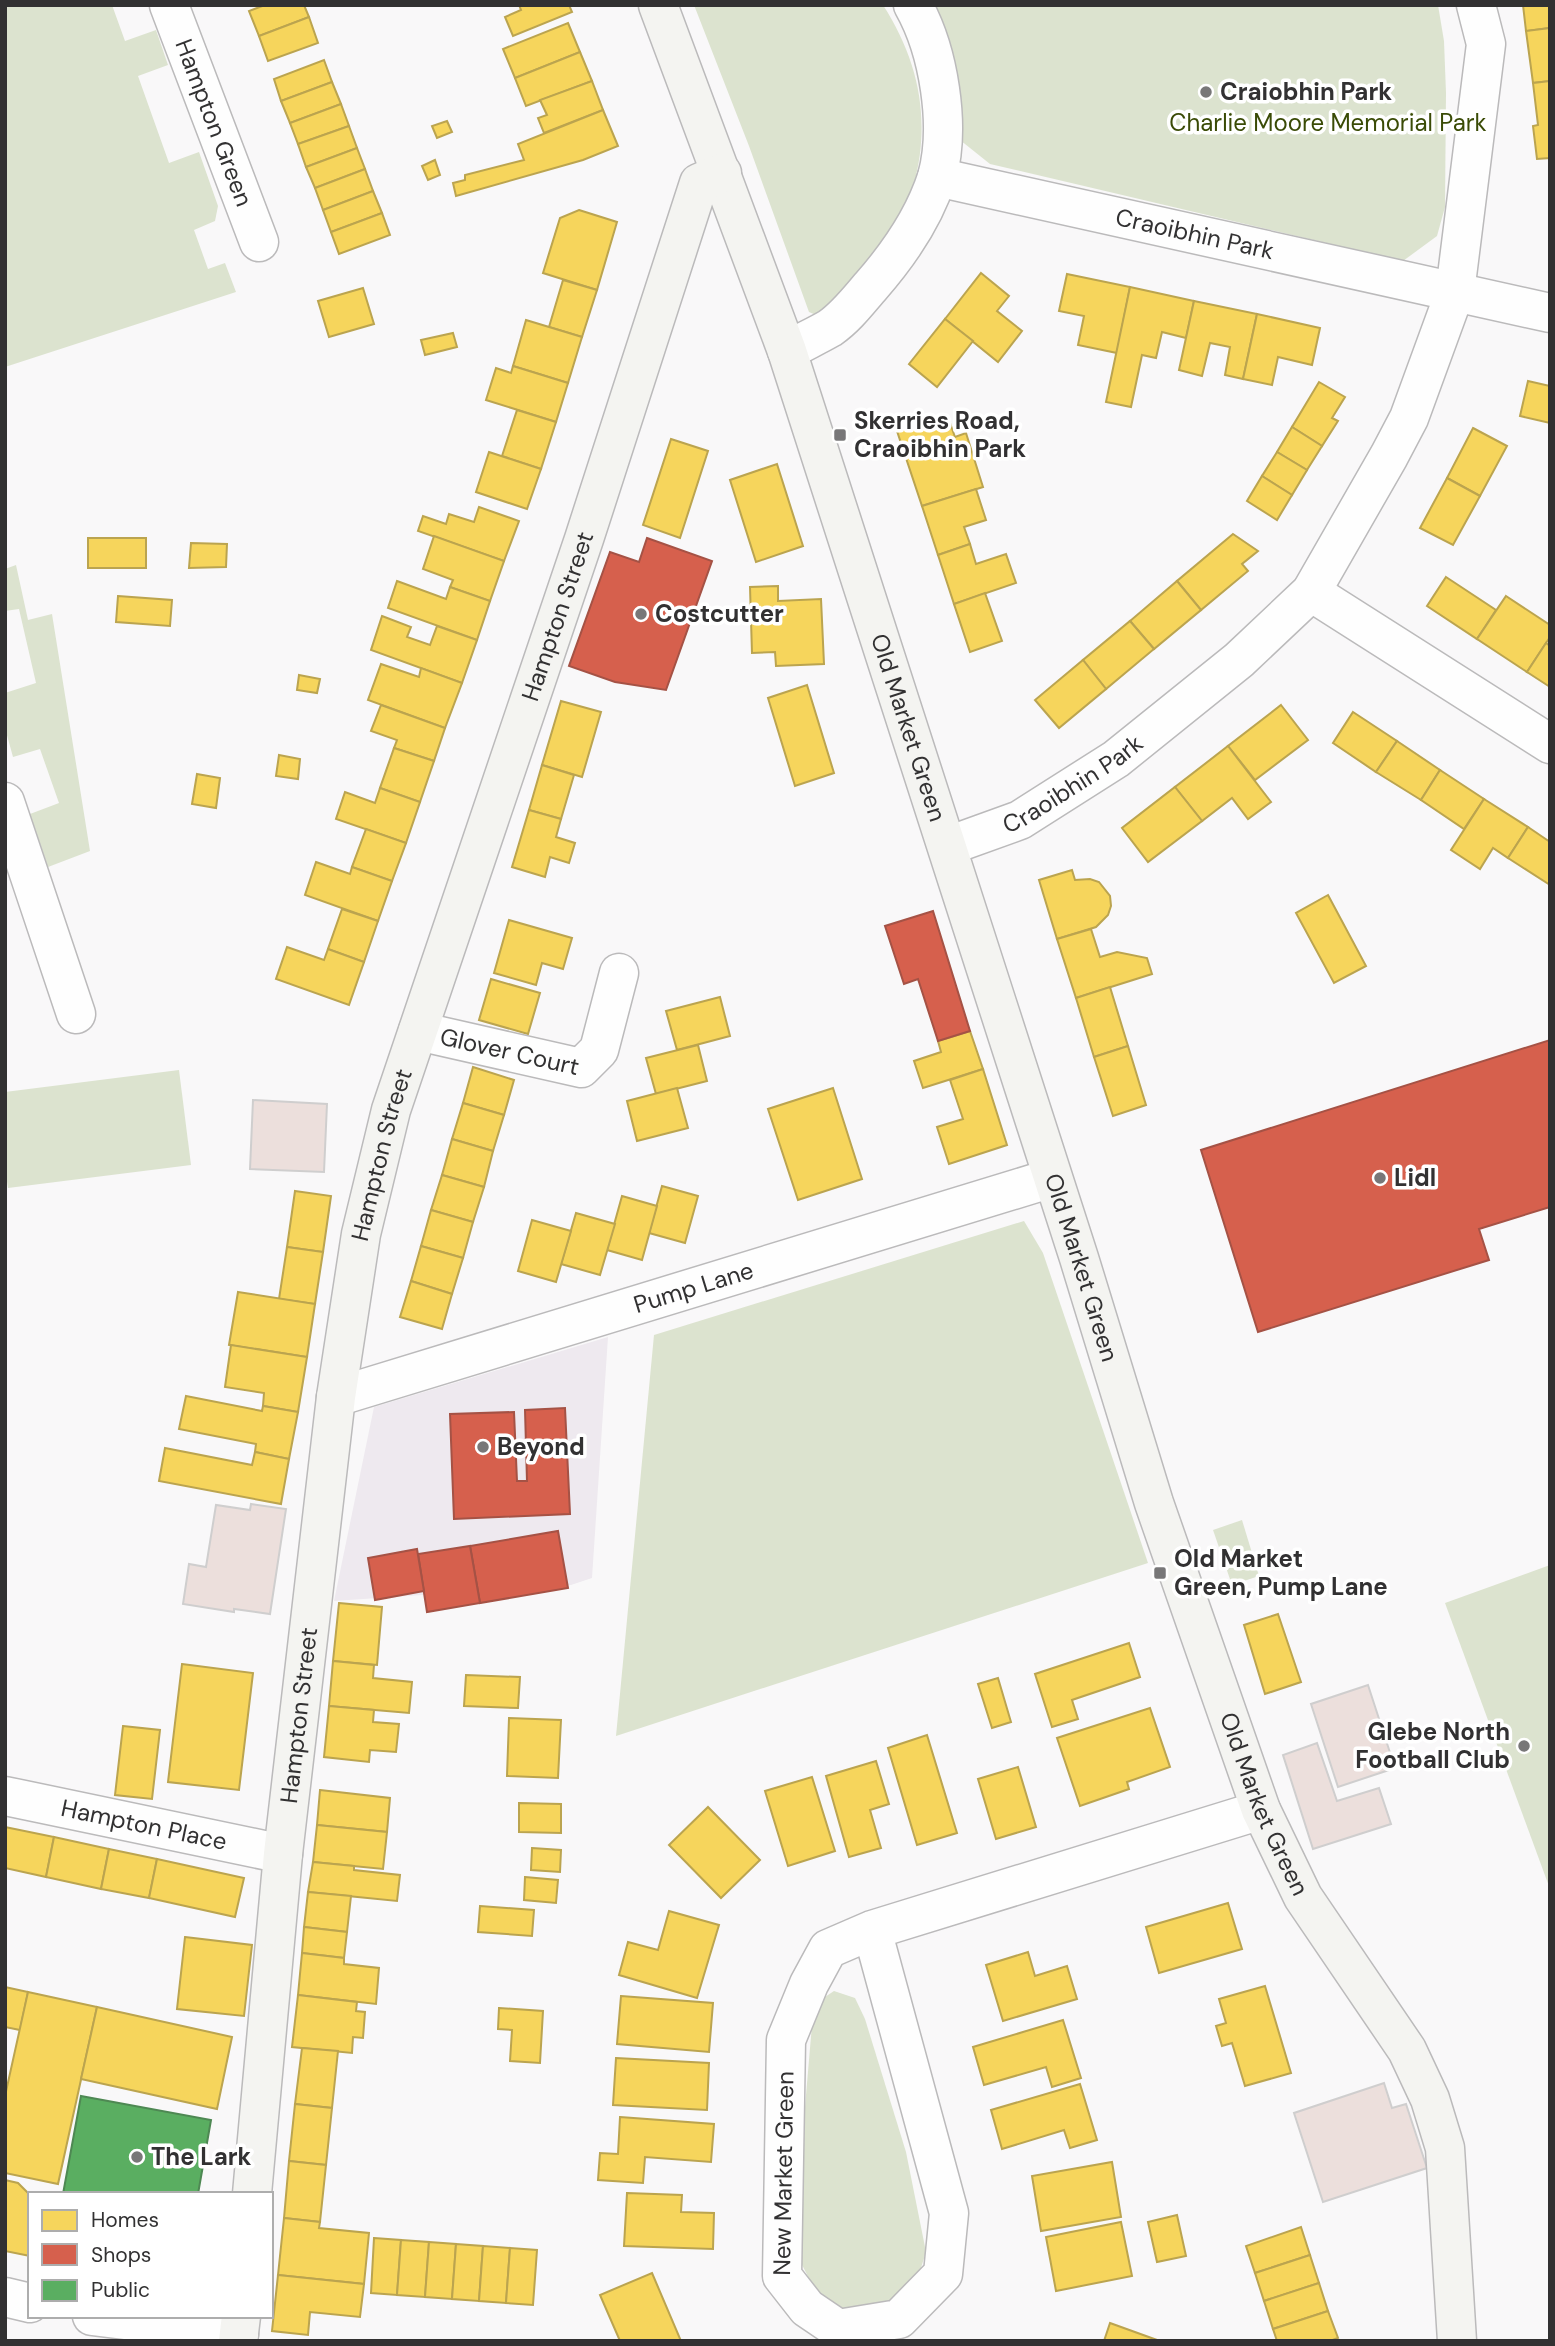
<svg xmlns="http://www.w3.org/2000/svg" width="1555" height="2346" font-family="'DM Sans',sans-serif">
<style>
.built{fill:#eee9ef}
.green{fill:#dce3cf}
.homes{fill:#f6d55c;stroke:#bba44f;stroke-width:2}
.shops{fill:#d6604d;stroke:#a55245;stroke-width:2}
.public{fill:#5aae61;stroke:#4e8853;stroke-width:2}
.building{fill:#ecdfdc;stroke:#cfcece;stroke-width:2}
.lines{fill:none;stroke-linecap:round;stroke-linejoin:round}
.street-casing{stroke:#bbbabb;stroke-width:41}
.secondary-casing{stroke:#bbbabb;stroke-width:41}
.street{stroke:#fefefe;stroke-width:38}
.secondary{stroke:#f4f4f1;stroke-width:38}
.poi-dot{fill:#787778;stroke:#fff;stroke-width:2.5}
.labels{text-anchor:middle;stroke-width:7;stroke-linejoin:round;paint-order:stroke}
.poi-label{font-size:24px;font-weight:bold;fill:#323132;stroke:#fff;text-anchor:start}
.park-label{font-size:24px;fill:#3a4b06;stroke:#fff}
.street-label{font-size:24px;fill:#323132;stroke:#fff}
</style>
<rect width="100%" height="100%" fill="#f9f8f9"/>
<polygon class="built" points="608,1337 592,1578 571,1585 334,1601 374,1407"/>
<g class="green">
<polygon points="5,5 112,5 125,41 156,30 168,65 138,76 169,163 199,152 218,206 215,221 194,230 208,269 225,263 236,292 5,367"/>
<path d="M694 5H883C919 61 931 120 914 184 910 197 905 213 898 224 879 254 852 280 830 308L816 315 809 312 749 146Z"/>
<polygon points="934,5 1438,5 1444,41 1446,93 1445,207 1437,236 1403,261 990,164 960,140"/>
<polygon points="16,565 28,620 52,614 90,851 48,867 30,814 59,803 40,749 13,757 5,728 5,693 36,683 19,609 5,611 5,569"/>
<polygon points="179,1070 191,1165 8,1188 5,1169 5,1092"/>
<polygon points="1024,1221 1043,1253 1148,1563 616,1736 654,1335"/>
<polygon points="1242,1520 1259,1576 1232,1585 1213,1530"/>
<polygon points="1550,1565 1550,1889 1445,1603"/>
<polygon points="834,1991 855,1998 865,2019 906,2152 926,2252 919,2274 898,2301 869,2315 838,2308 814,2288 799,2259 802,2142 813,2013 816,2003"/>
</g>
<g class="homes">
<polygon points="265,5 304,5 309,17 259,36 249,11"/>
<polygon points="519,5 569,5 572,12 513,36 505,17 521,10"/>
<polygon points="1523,5 1550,5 1550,28 1526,31"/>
<polygon points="309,17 318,43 268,61 259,36"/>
<polygon points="568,23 580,52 515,78 503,49"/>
<polygon points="1550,28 1550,81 1533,83 1526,31"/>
<polygon points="580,52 592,81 526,106 515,78"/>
<polygon points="324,60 332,82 281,101 274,79"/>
<polygon points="592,81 603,110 544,133 538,118 547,115 540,100"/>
<polygon points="1550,81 1550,158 1537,159 1533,126 1538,125 1533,83"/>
<polygon points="332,82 341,104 290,123 281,101"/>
<polygon points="341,104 349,126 298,144 290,123"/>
<polygon points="603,110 618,146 583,160 456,196 453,183 465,180 465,175 524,160 518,144"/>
<polygon points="447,121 452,132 437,138 432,126"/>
<polygon points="349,126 357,148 306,167 298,144"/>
<polygon points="357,148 365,169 315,188 306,167"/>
<polygon points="435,160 440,175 428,180 422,166"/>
<polygon points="365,169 373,191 323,210 315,188"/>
<polygon points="373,191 382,213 331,232 323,210"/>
<polygon points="579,210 617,222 597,290 543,273 560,218"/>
<polygon points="382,213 390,235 339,254 331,232"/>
<polygon points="981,273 1009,296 997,311 1022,331 998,362 945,319"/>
<polygon points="1067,274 1130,287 1117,353 1078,345 1084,316 1059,311"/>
<polygon points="563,280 597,290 582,337 549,327"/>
<polygon points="1130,287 1194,301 1186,338 1162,332 1156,358 1142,355 1131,407 1106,402"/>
<polygon points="363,288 374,324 329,337 318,301"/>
<polygon points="1194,301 1257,314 1243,379 1225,375 1230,347 1210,343 1202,376 1179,370"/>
<polygon points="1257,314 1320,328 1312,365 1278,357 1272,385 1243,379"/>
<polygon points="945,319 973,341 937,387 909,364"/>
<polygon points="526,320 582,337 568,383 513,366"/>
<polygon points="453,333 457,347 425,355 421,340"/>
<polygon points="513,366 568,383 556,422 486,400 496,368 511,373"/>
<polygon points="1528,381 1550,386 1550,423 1520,416"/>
<polygon points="1319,382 1345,397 1332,418 1338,421 1322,446 1292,427"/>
<polygon points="517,410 556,422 541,469 502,456"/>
<polygon points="928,420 931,430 950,423 955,437 966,433 983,487 922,506 897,431"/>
<polygon points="1292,427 1322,446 1307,470 1277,452"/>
<polygon points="1473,428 1507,446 1480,496 1447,478"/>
<polygon points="671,439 708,451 680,538 643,525"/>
<polygon points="489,452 541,469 527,509 476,492"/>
<polygon points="1277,452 1307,470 1292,495 1262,476"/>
<polygon points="777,464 803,546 756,562 730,480"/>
<polygon points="1262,476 1292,495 1277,520 1247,501"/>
<polygon points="1447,478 1480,496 1453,545 1420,528"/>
<polygon points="976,489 986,520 964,527 970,544 938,555 922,506"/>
<polygon points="479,507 519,521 504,561 418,531 423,516 446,524 449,514 474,522"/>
<polygon points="1233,534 1258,551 1242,564 1248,571 1201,610 1177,581"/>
<polygon points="434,536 504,561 490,601 450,587 453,580 423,569"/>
<rect x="88" y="538" width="58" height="30"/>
<polygon points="191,543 227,544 226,567 189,568"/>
<polygon points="970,544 976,564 1006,554 1016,583 954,604 938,555"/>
<polygon points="1446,577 1496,610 1477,639 1427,606"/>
<polygon points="397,581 446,599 450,587 490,601 477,640 388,608"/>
<polygon points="1177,581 1201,610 1154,649 1130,621"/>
<polygon points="778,586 778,601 821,599 824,664 776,666 775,652 752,653 750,587"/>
<polygon points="985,593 1002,641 970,652 954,604"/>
<polygon points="118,596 172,600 170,626 116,622"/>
<polygon points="1506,596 1550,625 1550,637 1527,672 1477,639"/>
<polygon points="382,616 411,627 407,637 430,645 437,626 477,640 462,683 371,650"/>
<polygon points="1130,621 1154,649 1106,689 1083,660"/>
<polygon points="1546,643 1550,646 1550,687 1527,672"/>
<polygon points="1083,660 1106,689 1059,728 1035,700"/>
<polygon points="381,664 419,677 421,668 462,683 445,728 368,700"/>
<polygon points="299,675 320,679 317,693 297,690"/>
<polygon points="807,685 834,773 795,786 768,698"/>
<polygon points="561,701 601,712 582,777 542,765"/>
<polygon points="381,705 445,728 434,761 394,748 397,740 371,731"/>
<polygon points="1281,705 1308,740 1255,780 1228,746"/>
<polygon points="1353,712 1397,741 1376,772 1333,743"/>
<polygon points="1397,741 1440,770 1421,800 1376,772"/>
<polygon points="1228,746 1271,802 1248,819 1232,798 1202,821 1175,787"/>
<polygon points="394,748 434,761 420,802 380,788"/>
<polygon points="279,755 300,759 298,779 276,776"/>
<polygon points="542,765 574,775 561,819 529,810"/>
<polygon points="1440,770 1484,799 1464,829 1421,800"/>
<polygon points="197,774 220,778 216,808 192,804"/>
<polygon points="1175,787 1202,821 1148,862 1122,828"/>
<polygon points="380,788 420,802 406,843 336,819 345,792 375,803"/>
<polygon points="1484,799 1528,827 1508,858 1493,848 1480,869 1451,850"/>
<polygon points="529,810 561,819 556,837 575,843 569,863 550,857 545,877 512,867"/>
<polygon points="1528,827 1550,842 1550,885 1508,858"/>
<polygon points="366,829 406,843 392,881 352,867"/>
<polygon points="316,862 350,874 352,867 392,881 378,921 305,895"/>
<polygon points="1072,870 1075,880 1090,879 1099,882 1110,896 1111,906 1108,915 1096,927 1057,939 1039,880"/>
<polygon points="1328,895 1366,966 1334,983 1296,913"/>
<polygon points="342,909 378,921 364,962 328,949"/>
<polygon points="509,920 572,938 563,969 542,963 536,985 494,973"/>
<polygon points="1091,929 1100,957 1117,952 1147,958 1152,974 1076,998 1057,939"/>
<polygon points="287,947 324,960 328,949 364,962 349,1005 276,979"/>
<polygon points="491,979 540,993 528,1034 479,1020"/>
<polygon points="1110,987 1128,1046 1094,1057 1076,998"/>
<polygon points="720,997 730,1036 677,1050 666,1011"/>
<polygon points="970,1031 983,1069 923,1088 914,1061 941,1052 938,1041"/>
<polygon points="698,1045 707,1081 656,1094 646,1058"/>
<polygon points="1128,1046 1146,1105 1113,1116 1094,1057"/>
<polygon points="473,1067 514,1080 504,1115 463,1103"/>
<polygon points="983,1069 1007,1145 949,1164 937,1127 963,1119 950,1080"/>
<polygon points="677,1088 688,1128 637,1141 627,1101"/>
<polygon points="833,1088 862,1179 798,1200 768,1109"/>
<polygon points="463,1103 504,1115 493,1151 452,1139"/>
<polygon points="452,1139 493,1151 484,1187 442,1175"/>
<polygon points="442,1175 484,1187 473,1222 431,1210"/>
<polygon points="662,1186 698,1196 685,1243 649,1233"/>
<polygon points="295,1191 331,1196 323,1252 287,1247"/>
<polygon points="622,1196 657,1206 642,1260 607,1250"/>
<polygon points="431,1210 473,1222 463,1258 421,1246"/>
<polygon points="576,1213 615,1224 600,1275 561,1264"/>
<polygon points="532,1220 571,1231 556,1282 518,1271"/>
<polygon points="421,1246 463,1258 452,1294 411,1281"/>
<polygon points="287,1247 323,1252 315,1304 279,1299"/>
<polygon points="411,1281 452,1294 442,1329 400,1317"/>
<polygon points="238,1292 315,1304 307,1357 229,1345"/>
<polygon points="231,1345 307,1357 298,1412 263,1406 264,1393 225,1387"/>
<polygon points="186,1396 262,1411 263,1406 298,1412 289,1459 255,1452 256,1444 179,1429"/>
<polygon points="165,1448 252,1465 255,1452 289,1459 281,1504 159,1481"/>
<polygon points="339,1603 382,1607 377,1665 333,1661"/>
<polygon points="1278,1614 1301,1682 1265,1694 1244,1625"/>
<polygon points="1129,1643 1140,1677 1072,1700 1078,1719 1052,1727 1035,1674"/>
<polygon points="333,1661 374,1665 373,1678 412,1682 409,1713 329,1706"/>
<polygon points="182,1664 253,1673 239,1790 168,1782"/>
<polygon points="466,1675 520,1677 518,1708 464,1706"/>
<polygon points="998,1678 1011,1722 992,1728 978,1684"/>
<polygon points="329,1706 374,1710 373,1722 399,1724 396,1752 370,1750 369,1762 324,1757"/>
<polygon points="1150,1708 1170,1767 1127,1782 1129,1789 1080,1806 1057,1738"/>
<polygon points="509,1718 561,1720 558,1778 507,1776"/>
<polygon points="123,1726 160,1730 152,1799 115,1795"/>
<polygon points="927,1735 957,1833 917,1845 888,1748"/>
<polygon points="876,1761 889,1804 870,1810 881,1848 849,1857 826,1776"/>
<polygon points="1018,1767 1036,1827 996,1839 978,1779"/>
<polygon points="812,1777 835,1851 788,1866 765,1791"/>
<polygon points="320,1790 390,1798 387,1832 317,1825"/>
<polygon points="519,1803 561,1804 561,1833 519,1832"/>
<polygon points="708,1807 760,1860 721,1898 669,1845"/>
<polygon points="317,1825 387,1832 383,1869 313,1862"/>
<polygon points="5,1827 54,1837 46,1877 5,1868"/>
<polygon points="54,1837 109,1849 101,1889 46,1877"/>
<polygon points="532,1848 561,1850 560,1872 531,1870"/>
<polygon points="109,1849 157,1859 149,1898 101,1889"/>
<polygon points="157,1859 244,1878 235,1917 149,1898"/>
<polygon points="313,1862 354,1866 354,1870 400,1875 397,1901 308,1892"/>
<polygon points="525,1877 558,1880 556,1903 524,1900"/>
<polygon points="308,1892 351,1896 347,1932 304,1927"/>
<polygon points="1228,1903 1242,1949 1159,1973 1146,1927"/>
<polygon points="480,1906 534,1910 532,1936 478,1932"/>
<polygon points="669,1911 719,1925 697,1998 619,1975 628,1942 658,1950"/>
<polygon points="304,1927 347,1932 344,1958 302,1953"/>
<polygon points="185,1937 252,1945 244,2016 177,2009"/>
<polygon points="1028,1952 1035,1976 1067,1966 1077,1999 1003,2021 986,1965"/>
<polygon points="302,1953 344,1958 344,1964 379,1968 376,2004 298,1995"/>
<polygon points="1265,1986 1291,2073 1245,2086 1232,2043 1222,2046 1216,2026 1226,2023 1219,1999"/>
<polygon points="5,1987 28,1992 20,2030 5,2027"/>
<polygon points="28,1992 97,2007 58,2184 5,2173 5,2096"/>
<polygon points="298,1995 357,2002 356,2011 365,2012 363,2038 353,2037 352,2053 292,2047"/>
<polygon points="621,1996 713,2003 709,2052 617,2044"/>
<polygon points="97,2007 232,2037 217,2109 81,2079"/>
<polygon points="499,2008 543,2011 540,2063 510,2061 512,2030 498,2029"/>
<polygon points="1063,2020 1081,2078 1052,2087 1046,2067 984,2085 973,2047"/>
<polygon points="302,2048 338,2051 332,2108 295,2104"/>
<polygon points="616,2058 709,2063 707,2110 613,2105"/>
<polygon points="1080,2084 1097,2140 1070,2148 1064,2130 1002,2149 991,2110"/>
<polygon points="295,2104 332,2108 326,2165 289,2161"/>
<polygon points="620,2117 714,2124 711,2162 645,2157 643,2183 598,2180 600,2153 618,2154"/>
<polygon points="289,2161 326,2165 320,2222 284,2218"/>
<polygon points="1112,2162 1121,2217 1041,2231 1032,2176"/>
<polygon points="5,2180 18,2183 30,2195 30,2256 5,2251"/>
<polygon points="627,2193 682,2195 681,2212 714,2213 713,2249 624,2246"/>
<polygon points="1177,2215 1186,2256 1157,2262 1148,2222"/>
<polygon points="284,2218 320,2222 319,2228 369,2233 364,2284 278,2275"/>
<polygon points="1121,2222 1132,2276 1056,2291 1046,2237"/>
<polygon points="1301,2227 1310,2255 1255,2273 1246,2246"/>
<polygon points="374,2238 401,2240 397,2295 371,2293"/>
<polygon points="401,2240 429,2242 425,2297 397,2295"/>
<polygon points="429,2242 456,2244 452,2299 425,2297"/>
<polygon points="456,2244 483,2246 479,2301 452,2299"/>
<polygon points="483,2246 510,2248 506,2303 479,2301"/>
<polygon points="510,2248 537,2250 533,2305 506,2303"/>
<polygon points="1310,2255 1319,2283 1264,2301 1255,2273"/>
<polygon points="652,2273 681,2341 620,2341 600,2295"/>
<polygon points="278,2275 364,2284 360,2317 310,2312 308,2335 272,2331"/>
<polygon points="1319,2283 1328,2311 1273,2329 1264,2301"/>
<polygon points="1328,2311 1338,2338 1330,2341 1277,2341 1273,2329"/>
<polygon points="1110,2323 1157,2340 1156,2341 1104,2341"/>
</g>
<g class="shops">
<polygon points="647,538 712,561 666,690 615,682 569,666 610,552 639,562"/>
<polygon points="933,911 970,1031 938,1041 918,979 904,984 885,926"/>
<polygon points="1550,1040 1550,1207 1479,1229 1489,1260 1258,1332 1201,1150"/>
<polygon points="565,1408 570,1514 454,1519 450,1414 514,1412 517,1481 527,1481 525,1410"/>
<polygon points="558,1531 568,1588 480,1603 470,1546"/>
<polygon points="470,1546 480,1603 427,1612 418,1554"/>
<polygon points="417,1549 424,1591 375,1600 368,1558"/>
</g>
<polygon class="public" points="81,2096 211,2120 198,2194 63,2194"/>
<g class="building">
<polygon points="253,1100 327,1104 324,1172 250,1169"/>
<polygon points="251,1504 286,1509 270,1614 234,1609 234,1612 183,1604 189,1564 206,1567 216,1505 250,1510"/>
<polygon points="1368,1685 1395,1768 1338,1787 1311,1704"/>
<polygon points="1317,1743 1337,1801 1379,1788 1391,1824 1313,1849 1283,1755"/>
<polygon points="1384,2083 1392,2108 1406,2104 1427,2168 1323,2202 1294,2113"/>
</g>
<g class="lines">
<defs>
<g id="street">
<path id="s1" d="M169 5 259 242"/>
<path id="s2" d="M937 177 1550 313"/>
<path d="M787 351C801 343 816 336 830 328 846 317 858 301 871 286 899 254 924 218 937 177 951 126 939 51 913 5"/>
<polyline points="1311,592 1550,744"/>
<polyline points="5,802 76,1014"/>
<path id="s3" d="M948 846 1020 820 1116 759 1239 660 1311 592 1389 456 1409 418 1455 292 1486 44 1476 5"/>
<path id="s4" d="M418 1031 581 1068 599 1050 619 973"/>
<path id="s5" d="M336 1397 1052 1178"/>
<path id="s6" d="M5 1796 283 1854"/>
<path id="s7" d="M872 1930 949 2213 943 2274 899 2319 838 2329 807 2308 782 2276 786 2040 809 1984 828 1949 872 1930 1261 1810"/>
<polyline points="5,2297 30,2303"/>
<polyline points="92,2316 239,2334"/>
</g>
<g id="secondary">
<path id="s8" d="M658 5 787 351 1079 1258 1154 1503 1261 1810 1303 1897 1407 2050 1430 2099 1445 2148 1457 2341"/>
<path id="s9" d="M252 2194 283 1854 336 1397 361 1234 391 1110 584 539 699 183 722 173"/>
<polyline points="238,2341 241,2316"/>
</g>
</defs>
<use href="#street" class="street-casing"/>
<use href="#secondary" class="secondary-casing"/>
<use href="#street" class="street"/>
<use href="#secondary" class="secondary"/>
</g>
<g class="poi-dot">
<circle cx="1206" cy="92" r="7"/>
<rect x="833" y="428" width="14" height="14" rx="3.5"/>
<circle cx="641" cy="614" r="7"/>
<circle cx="1380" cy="1178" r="7"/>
<circle cx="483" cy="1447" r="7"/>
<rect x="1153" y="1566" width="14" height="14" rx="3.5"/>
<circle cx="1524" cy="1746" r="7"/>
<circle cx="137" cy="2157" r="7"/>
</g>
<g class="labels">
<g class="poi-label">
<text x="1220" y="100">Craiobhin Park</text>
<text x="854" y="429">Skerries Road,<tspan x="854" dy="28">Craoibhin Park</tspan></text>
<text x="655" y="622">Costcutter</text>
<text x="1394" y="1186">Lidl</text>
<text x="497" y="1455">Beyond</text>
<text x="1174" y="1567">Old Market<tspan x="1174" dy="28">Green, Pump Lane</tspan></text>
<text x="1510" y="1740" text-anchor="end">Glebe North<tspan x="1510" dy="28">Football Club</tspan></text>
<text x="151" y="2165">The Lark</text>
</g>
<g class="park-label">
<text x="1328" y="131">Charlie Moore Memorial Park</text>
</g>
<g class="street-label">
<text dy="8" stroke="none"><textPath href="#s1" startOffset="126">Hampton Green</textPath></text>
<text dy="8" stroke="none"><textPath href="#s2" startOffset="264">Craoibhin Park</textPath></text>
<text dy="8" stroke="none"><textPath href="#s9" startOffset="1615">Hampton Street</textPath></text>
<text dy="8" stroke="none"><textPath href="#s8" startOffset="765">Old Market Green</textPath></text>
<text dy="8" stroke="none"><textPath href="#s3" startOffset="140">Craoibhin Park</textPath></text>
<text dy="8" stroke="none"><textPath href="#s4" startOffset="94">Glover Court</textPath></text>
<text dy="8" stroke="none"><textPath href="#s9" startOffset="1048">Hampton Street</textPath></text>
<text dy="8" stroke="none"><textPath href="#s8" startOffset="1332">Old Market Green</textPath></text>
<text dy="8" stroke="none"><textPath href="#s5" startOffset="374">Pump Lane</textPath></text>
<text dy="8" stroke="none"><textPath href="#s9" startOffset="481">Hampton Street</textPath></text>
<text dy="8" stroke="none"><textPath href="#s8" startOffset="1899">Old Market Green</textPath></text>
<text dy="8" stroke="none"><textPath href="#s6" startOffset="142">Hampton Place</textPath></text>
<text dy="8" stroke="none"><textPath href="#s7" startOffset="660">New Market Green</textPath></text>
</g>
</g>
<rect width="1555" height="2346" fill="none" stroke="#323132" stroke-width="14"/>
<rect x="28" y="2192" width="245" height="126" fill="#ffffff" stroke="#adadad" stroke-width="2"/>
<rect x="42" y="2210" width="35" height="21" fill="#f6d55c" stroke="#adadad" stroke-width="2"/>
<text x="91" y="2227" font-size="21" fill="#323132">Homes</text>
<rect x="42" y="2244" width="35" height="21" fill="#d6604d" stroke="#adadad" stroke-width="2"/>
<text x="91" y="2262" font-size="21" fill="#323132">Shops</text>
<rect x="42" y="2280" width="35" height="21" fill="#5aae61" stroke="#adadad" stroke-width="2"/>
<text x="91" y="2297" font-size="21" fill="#323132">Public</text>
</svg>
